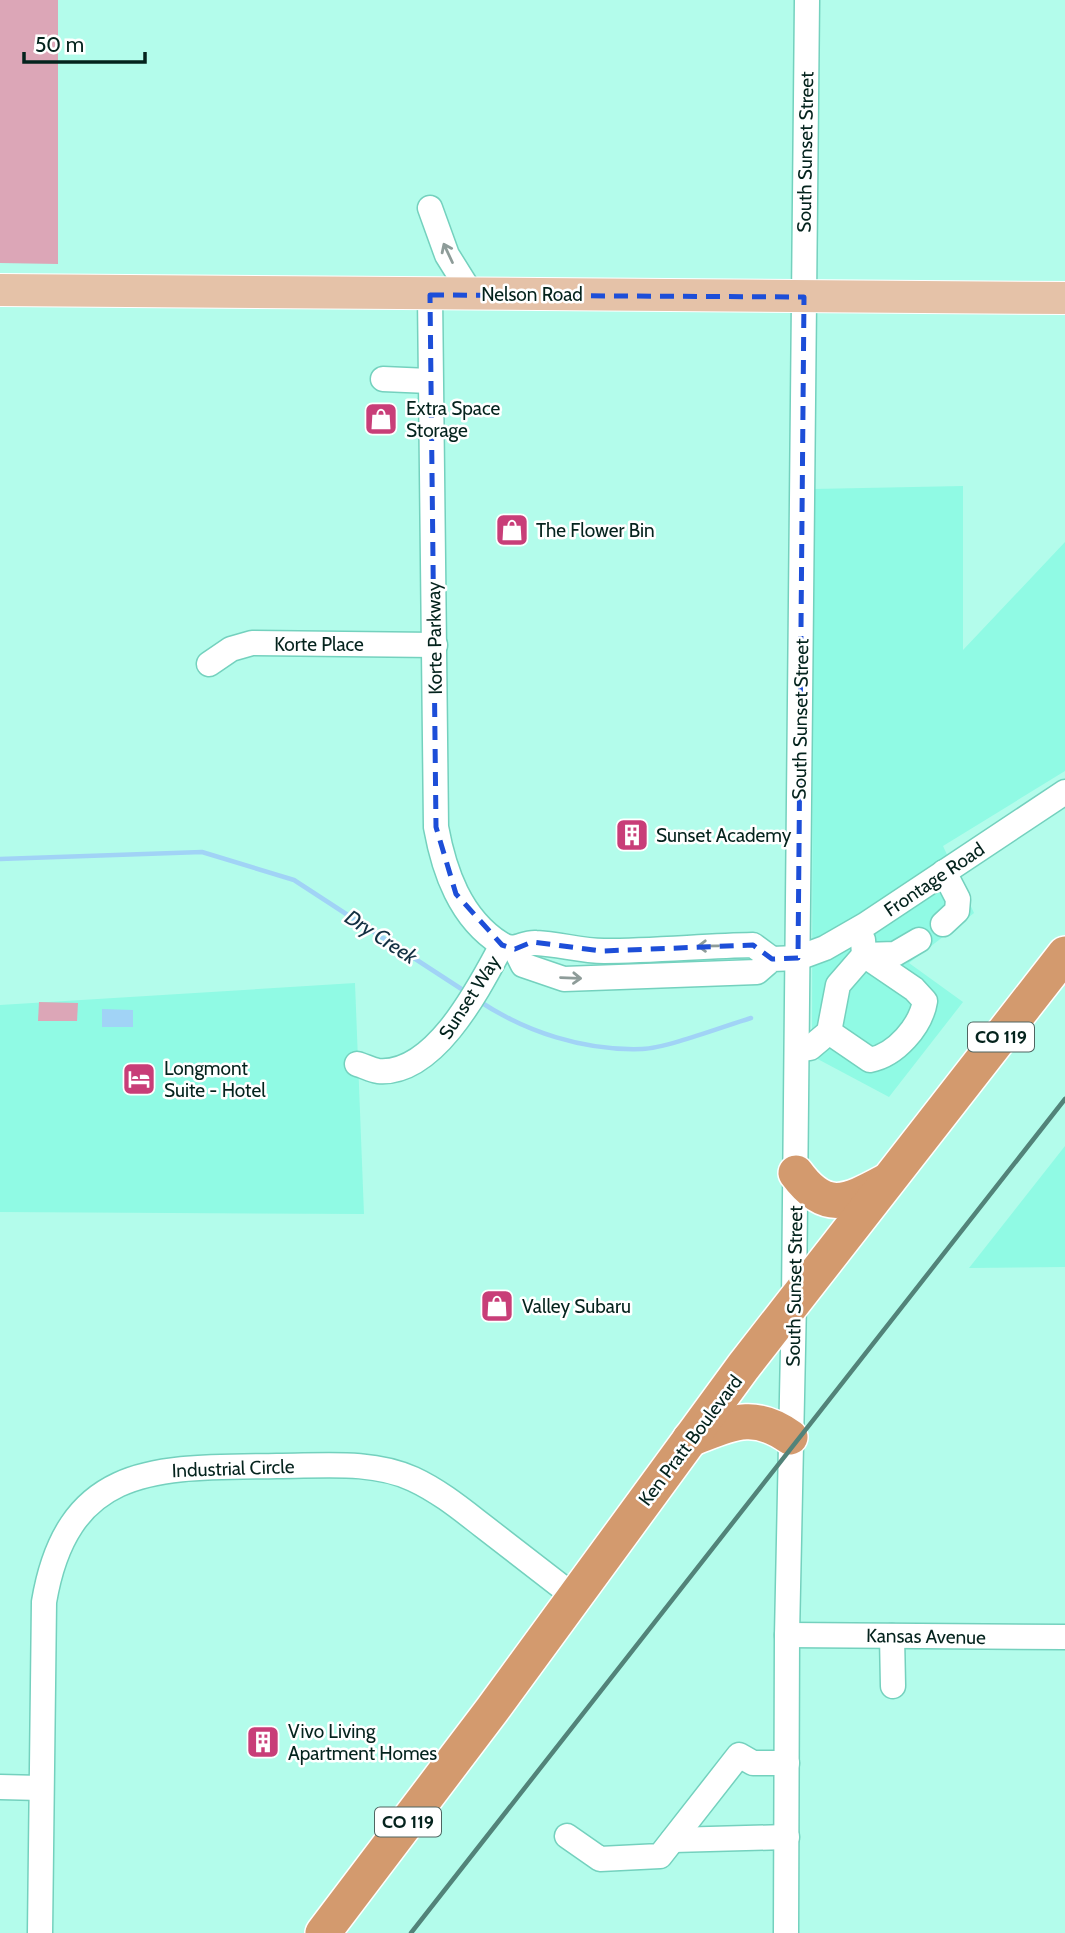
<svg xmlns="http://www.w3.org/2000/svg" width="1065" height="1933" font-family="Cabin,sans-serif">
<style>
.built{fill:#90fae4}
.green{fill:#dca6b7}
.water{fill:#a1d3f6}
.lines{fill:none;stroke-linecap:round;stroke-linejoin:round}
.stream{stroke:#a1d3f6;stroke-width:4.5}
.minor-casing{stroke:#74d1be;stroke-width:27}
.major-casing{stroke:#fff;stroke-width:34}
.highway-casing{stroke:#fff;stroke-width:38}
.minor{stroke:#fff;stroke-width:24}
.major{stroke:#e5c2a8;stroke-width:32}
.highway{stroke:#d39a6e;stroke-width:35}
.rail{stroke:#528379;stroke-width:4.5}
.oneway{stroke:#8e9c99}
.marked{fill:none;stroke:#1d4ed8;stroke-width:5;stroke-dasharray:14 9;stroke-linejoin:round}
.labels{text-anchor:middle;stroke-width:5;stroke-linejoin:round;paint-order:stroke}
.shield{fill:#fff;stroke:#4f6561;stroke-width:2}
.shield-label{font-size:18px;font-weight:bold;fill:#04231d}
.street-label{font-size:19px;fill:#04231d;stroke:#fff}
.poi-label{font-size:19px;fill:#04231d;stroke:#fff;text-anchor:start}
.water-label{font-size:21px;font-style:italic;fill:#133042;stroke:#fff}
</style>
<rect width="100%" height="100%" fill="#b3fceb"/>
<g class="built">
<polygon points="963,486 963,650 1065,542 1065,771 943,846 974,913 909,963 963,1002 889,1097 812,1056 813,489"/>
<polygon points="355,983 364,1214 0,1212 0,1005"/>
<polygon points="1065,1146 1065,1267 969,1268"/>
</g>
<g class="green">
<polygon points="0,0 58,0 58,264 0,263"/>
<polygon points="39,1002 78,1003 77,1021 38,1021"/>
</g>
<polygon class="water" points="102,1009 133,1010 133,1027 102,1027"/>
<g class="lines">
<g class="stream">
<polyline points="0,859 202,852 294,880 466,992"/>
<path d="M479 1001C526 1032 584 1051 642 1049 667 1048 724 1026 751 1018"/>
</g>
<defs>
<g id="minor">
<polyline points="430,208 447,255 472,295"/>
<path d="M430 295 436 827C444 871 460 918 501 944 515 953 522 942 536 943 559 944 581 951 604 951 654 951 704 946 753 945L772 959"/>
<polyline points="383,379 429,381"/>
<polyline points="209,664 231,649 252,643 435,645"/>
<polyline points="943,924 957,911 958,899 944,872"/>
<polyline points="515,949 523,965 564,979 757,972 772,959 798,958 825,948 865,925 1065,792"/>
<polyline points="864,955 895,954 919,940"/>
<path d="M829 1032 870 1060C896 1055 921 1026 925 1001L914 989 864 955"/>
<polyline points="797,1050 810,1048 829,1032 838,985 864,955 863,940"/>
<path d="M357 1064C364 1066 372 1070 378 1071 435 1076 480 986 502 945"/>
<polyline points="787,1635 1065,1637"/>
<polyline points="892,1636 893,1686"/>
<polyline points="0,1787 41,1788"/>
<polyline points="567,1836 600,1859 660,1856 739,1755 753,1763 787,1763"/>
<polyline points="673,1840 787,1837"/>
<path d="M40 1933 44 1602C68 1460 161 1468 277 1466 322 1466 372 1460 413 1479 439 1491 461 1509 483 1526 514 1550 545 1574 576 1598"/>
<polyline points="786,1933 787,1635 794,1301 807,0"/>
</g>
<polyline id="major" points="0,290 1065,298"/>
<g id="highway">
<path d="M796 1173C825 1213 846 1203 885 1182"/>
<path d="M690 1439C730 1424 752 1410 790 1437"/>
<polyline points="323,1933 492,1710 743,1367 1065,954"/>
</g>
</defs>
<use href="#minor" class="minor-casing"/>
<use href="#major" class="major-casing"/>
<use href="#highway" class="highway-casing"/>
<use href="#minor" class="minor"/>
<use href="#major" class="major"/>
<use href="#highway" class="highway"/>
<polyline class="rail" points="411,1933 1065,1099"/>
</g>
<defs><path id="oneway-shaft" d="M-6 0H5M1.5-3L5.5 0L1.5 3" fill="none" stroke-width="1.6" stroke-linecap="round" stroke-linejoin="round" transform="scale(1.75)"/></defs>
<g class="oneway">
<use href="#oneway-shaft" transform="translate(448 253) rotate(-115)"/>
<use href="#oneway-shaft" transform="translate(708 946) rotate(179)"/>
<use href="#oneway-shaft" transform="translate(571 978) rotate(2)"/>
</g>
<path class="marked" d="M430 295 804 297 798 958 772 959 753 945 602 951 532 942 515 949 502 945 456 894 436 827Z"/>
<defs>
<symbol id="shop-square" viewBox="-11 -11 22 22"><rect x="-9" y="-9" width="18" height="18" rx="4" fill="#c83e78" stroke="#fff"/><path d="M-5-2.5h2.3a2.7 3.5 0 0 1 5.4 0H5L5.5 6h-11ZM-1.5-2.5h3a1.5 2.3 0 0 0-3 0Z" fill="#fff"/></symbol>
<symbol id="building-square" viewBox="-11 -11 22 22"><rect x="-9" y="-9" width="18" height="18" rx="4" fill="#c83e78" stroke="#fff"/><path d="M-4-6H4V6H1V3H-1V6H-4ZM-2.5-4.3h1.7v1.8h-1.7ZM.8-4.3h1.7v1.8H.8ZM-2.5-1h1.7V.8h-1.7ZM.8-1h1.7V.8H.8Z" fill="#fff"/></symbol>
<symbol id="hotel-square" viewBox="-11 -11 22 22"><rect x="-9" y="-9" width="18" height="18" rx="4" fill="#c83e78" stroke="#fff"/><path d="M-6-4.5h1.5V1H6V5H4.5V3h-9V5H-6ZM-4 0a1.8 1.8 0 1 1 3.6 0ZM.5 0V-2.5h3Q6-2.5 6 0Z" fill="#fff"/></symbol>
</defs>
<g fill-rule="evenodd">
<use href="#shop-square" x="362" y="400" width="38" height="38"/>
<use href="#shop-square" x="493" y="511" width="38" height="38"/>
<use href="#building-square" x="613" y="816" width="38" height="38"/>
<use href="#hotel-square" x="120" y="1060" width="38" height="38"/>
<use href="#shop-square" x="478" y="1287" width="38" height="38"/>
<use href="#building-square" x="244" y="1723" width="38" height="38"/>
</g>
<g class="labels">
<g class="shield">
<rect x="968" y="1022.5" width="66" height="29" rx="5"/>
<rect x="375" y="1807.5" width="66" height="29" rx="5"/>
</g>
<g class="shield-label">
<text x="1001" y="1043">CO 119</text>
<text x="408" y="1828">CO 119</text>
</g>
<g class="street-label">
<text transform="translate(805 152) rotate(-89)" y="7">South Sunset Street</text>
<text x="532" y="301">Nelson Road</text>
<text transform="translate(434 638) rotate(-91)" y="7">Korte Parkway</text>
<text x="319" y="651">Korte Place</text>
<text transform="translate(800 719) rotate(-89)" y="7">South Sunset Street</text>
<text transform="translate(934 879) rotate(-34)" y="7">Frontage Road</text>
<text transform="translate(469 997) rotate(-57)" y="7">Sunset Way</text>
<text transform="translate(794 1286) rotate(-89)" y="7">South Sunset Street</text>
<text transform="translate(690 1440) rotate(-53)" y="7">Ken Pratt Boulevard</text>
<text transform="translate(233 1468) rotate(-2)" y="7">Industrial Circle</text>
<text transform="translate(926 1636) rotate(1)" y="7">Kansas Avenue</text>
</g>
<g class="poi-label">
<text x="406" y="415">Extra Space<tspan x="406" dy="22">Storage</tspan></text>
<text x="536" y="537">The Flower Bin</text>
<text x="656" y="842">Sunset Academy</text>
<text x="164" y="1075">Longmont<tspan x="164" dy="22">Suite - Hotel</tspan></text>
<text x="522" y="1313">Valley Subaru</text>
<text x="288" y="1738">Vivo Living<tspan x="288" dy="22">Apartment Homes</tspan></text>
</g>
<g class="water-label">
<text transform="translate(381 937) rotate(33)" y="7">Dry Creek</text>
</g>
</g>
<path d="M24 52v10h121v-10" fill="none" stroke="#04231d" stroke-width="3.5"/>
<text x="35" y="52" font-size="21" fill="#04231d" stroke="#ffffff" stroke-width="5" paint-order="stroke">50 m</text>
</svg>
